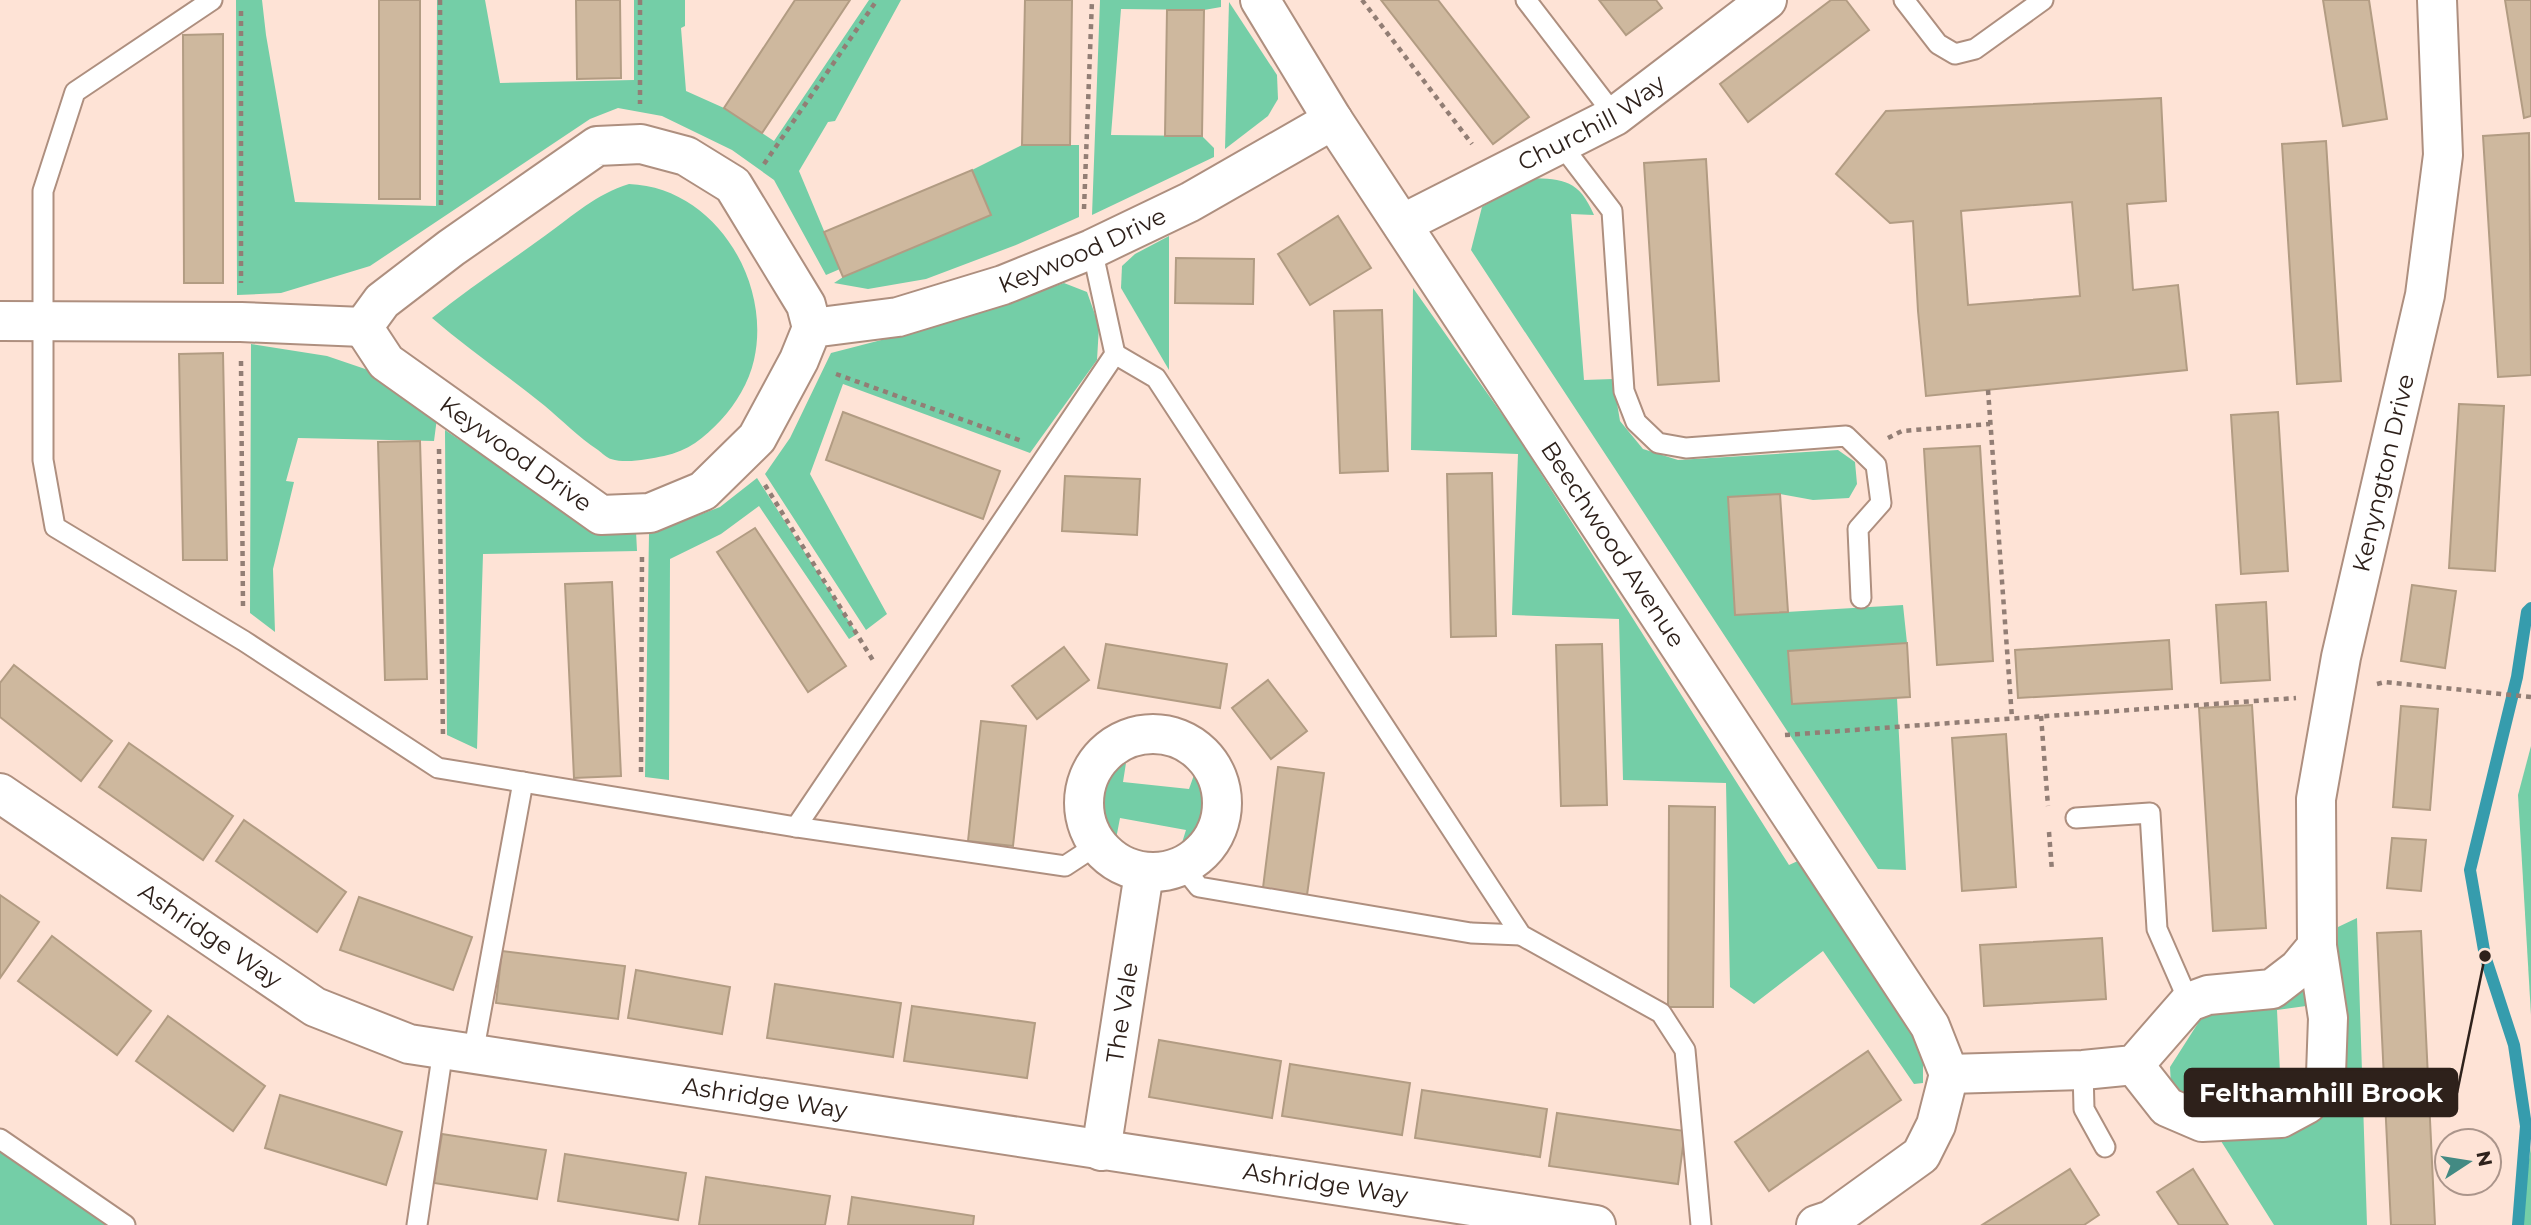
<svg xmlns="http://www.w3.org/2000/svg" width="2531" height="1225" font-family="Montserrat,sans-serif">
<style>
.green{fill:#74cea7}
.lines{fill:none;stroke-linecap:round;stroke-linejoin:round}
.stream{stroke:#369cad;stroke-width:12}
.building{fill:#ceb89e;stroke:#b29c83;stroke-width:2;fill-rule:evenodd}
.service-casing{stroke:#ae8f7f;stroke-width:23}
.minor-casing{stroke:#ae8f7f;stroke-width:42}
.path{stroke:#927e75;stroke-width:4.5;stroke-dasharray:5 5;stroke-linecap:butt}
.service{stroke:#fff;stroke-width:19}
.minor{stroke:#fff;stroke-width:38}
.labels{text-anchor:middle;stroke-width:6;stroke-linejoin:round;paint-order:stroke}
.street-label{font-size:24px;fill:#2e211b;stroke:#fee3d6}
.leader{fill:none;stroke:#2e211b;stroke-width:2.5}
.callout-dot{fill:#2e211b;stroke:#fee3d6;stroke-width:2.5}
.callout{fill:#2e211b;stroke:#2e211b;stroke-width:2.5}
.callout-label{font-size:26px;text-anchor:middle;font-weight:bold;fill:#fff}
</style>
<rect width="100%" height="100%" fill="#fee3d6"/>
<g class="green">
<polygon points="236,0 262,0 266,35 295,202 436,206 437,0 485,0 500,83 634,80 634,0 685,0 685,26 681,28 686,91 724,108 774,141 869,0 901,0 835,121 828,122 799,171 840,269 826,275 774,180 732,150 662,116 618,108 590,119 370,266 281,293 237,295"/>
<polygon points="1100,0 1221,0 1221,7 1204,10 1121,9 1111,135 1202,136 1214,148 1214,157 1092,215"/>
<polygon points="1229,2 1277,75 1278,99 1268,116 1225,149"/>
<polygon points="1022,145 1079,145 1079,217 1016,245 926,279 868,289 834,283 843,277 990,215 972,170"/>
<path d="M1530 178C1564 179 1579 180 1594 215L1571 214 1584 380 1613 379 1620 421 1643 449 1678 460 1838 450 1855 462 1857 484 1849 498 1813 500 1780 494 1728 498 1735 615 1903 605 1907 643 1788 651 1792 704 1897 698 1906 870 1878 869 1471 250 1482 207Z"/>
<path d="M629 184C714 187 772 281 754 360 749 382 736 404 721 420 704 438 688 451 664 456 648 459 627 464 611 459 607 458 602 453 598 450 578 437 563 421 545 406 508 376 468 349 432 318 469 288 508 263 546 235 574 215 596 194 629 184Z"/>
<polygon points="1169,236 1169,370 1121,288 1122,266 1135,254"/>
<polygon points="1064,283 1087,292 1099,326 1097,360 1030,453 843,384 810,474 887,614 866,630 765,474 790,438 831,353 951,322"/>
<polygon points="1413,288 1516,434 1789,865 1800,860 1923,1051 1923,1083 1914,1084 1823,951 1754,1004 1730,987 1726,783 1623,780 1619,619 1512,615 1518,454 1411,450"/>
<polygon points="251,344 327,356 374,372 437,418 434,441 298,438 286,481 294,482 273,569 275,632 250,613"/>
<polygon points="445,430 582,523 636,531 637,551 483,554 477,749 447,735"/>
<polygon points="757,478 857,634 849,639 759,506 721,534 670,559 669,780 645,777 649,534 720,507"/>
<polygon points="2531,746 2531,1015 2518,795"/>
<path d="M1126 763 1123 782 1189 789 1194 775C1197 777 1201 778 1204 781 1218 795 1211 828 1197 839 1193 843 1187 844 1181 846L1186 830 1120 818 1116 839C1099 824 1093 796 1107 776 1111 770 1120 767 1126 763Z"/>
<polygon points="2357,918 2367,1225 2274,1225 2214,1130 2303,1128 2332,1095 2347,1051 2336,991 2338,927"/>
<polygon points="2303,982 2306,1006 2277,1010 2280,1073 2312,1072 2279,1105 2276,1074 2204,1076 2201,1111 2171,1086 2170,1067 2200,1020 2227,1004"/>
<polygon points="0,1139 125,1225 0,1225"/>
<polygon points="2531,1147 2531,1225 2519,1225"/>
</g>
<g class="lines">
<polyline class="stream" points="2518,1225 2526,1126 2514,1045 2485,956 2470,870 2517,677 2527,612 2531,608"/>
</g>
<g class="building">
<rect x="379" y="0" width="41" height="199"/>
<polygon points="576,0 620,0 621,78 577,79"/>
<polygon points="795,0 850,0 762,133 724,108"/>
<polygon points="1025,0 1072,0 1070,145 1022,145"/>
<polygon points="1381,0 1438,0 1529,117 1493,144"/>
<polygon points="1599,0 1656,0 1662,8 1626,35"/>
<polygon points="1831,0 1846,0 1869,30 1748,122 1720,84"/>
<polygon points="2323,0 2369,0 2387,119 2343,126"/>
<polygon points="2505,0 2531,0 2531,116 2524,118"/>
<polygon points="1167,10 1204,10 1202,136 1165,136"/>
<polygon points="223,34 223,283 184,283 183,35"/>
<path d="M2161 98 2166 201 2127 204 2133 290 2178 285 2187 370 1926 396 1918 311 1913 221 1890 223 1836 174 1886 111ZM2072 202 2080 296 1968 305 1961 211Z"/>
<polygon points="2529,133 2531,375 2498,377 2483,136"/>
<polygon points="2326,141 2341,381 2297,384 2282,144"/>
<polygon points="1706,159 1719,381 1658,385 1644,163"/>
<polygon points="972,170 991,215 843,277 824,232"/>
<polygon points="1338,216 1371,268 1310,305 1278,254"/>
<polygon points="1176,258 1254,259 1253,304 1175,303"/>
<polygon points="1382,310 1388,471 1340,473 1334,311"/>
<polygon points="223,353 227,560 183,560 179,354"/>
<polygon points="2459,404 2504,406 2495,571 2449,568"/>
<polygon points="843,412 1000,471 983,519 826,460"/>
<polygon points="2278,412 2288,571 2241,574 2231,415"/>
<polygon points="420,441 427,679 385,680 378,442"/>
<polygon points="1980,446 1993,661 1937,665 1924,449"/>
<polygon points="1492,473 1496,636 1451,637 1447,474"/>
<polygon points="1065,476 1140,479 1137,535 1062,531"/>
<polygon points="1780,494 1788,612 1735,615 1728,497"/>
<polygon points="755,528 846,666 808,692 717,552"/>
<polygon points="612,582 621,776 574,778 565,584"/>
<polygon points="2412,585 2456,591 2445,668 2401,661"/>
<polygon points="2266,602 2270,680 2221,683 2216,605"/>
<polygon points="2169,640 2172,689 2018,698 2015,650"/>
<polygon points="1907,643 1910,697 1792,704 1788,651"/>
<polygon points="1106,644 1227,664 1220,708 1098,688"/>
<polygon points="1602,644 1607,805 1561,806 1556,645"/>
<polygon points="1064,647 1089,680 1037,719 1012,686"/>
<polygon points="14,665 112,741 81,781 0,717 0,683"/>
<polygon points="1268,680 1307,731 1271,759 1232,708"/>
<polygon points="2252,705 2266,928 2213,931 2199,708"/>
<polygon points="2401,706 2438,709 2430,810 2393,807"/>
<polygon points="981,721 1026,726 1013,846 968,841"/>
<polygon points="2006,734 2016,887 1962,891 1952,738"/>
<polygon points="129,743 233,816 203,860 99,787"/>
<polygon points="1278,767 1324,773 1307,895 1263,888"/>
<polygon points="1669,806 1715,807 1713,1007 1668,1007"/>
<polygon points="244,820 346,892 317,932 216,861"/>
<polygon points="2392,838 2426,840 2421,891 2387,888"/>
<polygon points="0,895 39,922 0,978"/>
<polygon points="359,897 472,937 453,990 340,950"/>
<polygon points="2421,931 2435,1225 2391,1225 2377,933"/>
<polygon points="52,936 151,1011 117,1055 18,981"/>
<polygon points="2102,938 2106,999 1984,1006 1980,945"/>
<polygon points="502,951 625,966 618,1019 496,1003"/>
<polygon points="636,970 730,987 722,1034 628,1018"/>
<polygon points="775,984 901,1003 893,1057 767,1038"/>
<polygon points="912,1006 1035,1023 1027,1078 904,1061"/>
<polygon points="168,1016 265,1086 233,1131 136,1061"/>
<polygon points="1159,1040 1281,1061 1272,1118 1149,1097"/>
<polygon points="1868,1051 1901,1100 1769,1191 1735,1142"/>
<polygon points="1290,1064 1410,1083 1402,1135 1282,1116"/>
<polygon points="1422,1090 1547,1109 1540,1157 1415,1138"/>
<polygon points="280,1095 402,1132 386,1185 265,1148"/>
<polygon points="1557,1113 1685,1131 1678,1184 1549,1166"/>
<polygon points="442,1134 546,1150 537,1199 434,1183"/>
<polygon points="565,1154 686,1173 678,1220 558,1201"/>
<polygon points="2070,1169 2099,1215 2084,1225 1982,1225"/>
<polygon points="2193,1169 2228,1225 2179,1225 2157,1192"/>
<polygon points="706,1177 830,1196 825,1225 699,1225"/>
<polygon points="852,1197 974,1216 973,1225 848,1225"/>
</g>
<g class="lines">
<defs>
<g id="service">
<polyline points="212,0 75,92 43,191 43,460 55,527 244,641 438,768 796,827 1065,866 1097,845"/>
<polyline points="1526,0 1615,116"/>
<polyline points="1904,0 1938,44 1955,54 1975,49 2043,0"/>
<polyline points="1560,143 1612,211 1624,391 1636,422 1658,443 1686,448 1846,436 1876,465 1881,503 1858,529 1861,598"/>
<polyline points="1115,354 1156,378 1521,935 1661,1013 1685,1050 1701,1225"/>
<polyline points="2076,818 2150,813 2157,929 2189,1002"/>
<polyline points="796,827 1115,354 1092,249"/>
<polyline points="1183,867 1199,887 1471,933 1521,935"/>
<polyline points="473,1054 523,782"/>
<polyline points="2083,1070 2084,1109 2105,1147"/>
<polyline points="0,1139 125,1225"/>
<polyline points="417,1225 443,1050"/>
</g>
<g id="minor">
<path id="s1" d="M1260 0 1333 120 1930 1026 1949 1074 1936 1125 1921 1155 1831 1220 1816 1225"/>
<path id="s2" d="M1402 224 1615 116 1767 0"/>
<polyline points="0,321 241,322 363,327 382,301 451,248 597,146 641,144 686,156 733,185 806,305 812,328"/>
<path id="s3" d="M363 327 386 362 601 515 650 513 703 491 757 438 799 360 812 328 898 317 1003 285 1092 249 1190 202 1333 120"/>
<circle cx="1153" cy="803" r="69"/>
<path id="s4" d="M0 793 315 1007 409 1044 1596 1225"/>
<polyline points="2134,1065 2167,1107 2202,1122 2281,1118 2307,1104 2326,1074 2328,1018 2317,946"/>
<path id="s5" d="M1949 1074 2083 1070 2134 1065 2189 1002 2208 995 2272 989 2298 969 2317 946 2316 799 2341 657 2425 295 2443 155 2437 0"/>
<path id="s6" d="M1101 1151 1144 873"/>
</g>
</defs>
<use href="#service" class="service-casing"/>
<use href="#minor" class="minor-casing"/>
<g class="path">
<polyline points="440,0 441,208"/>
<polyline points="640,0 640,104"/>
<polyline points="1362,0 1472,144"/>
<polyline points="241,11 241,283"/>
<polyline points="764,164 877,0"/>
<polyline points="1084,209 1092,0"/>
<polyline points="241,361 243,608"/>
<polyline points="836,374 1022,441"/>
<polyline points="1988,390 2012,718"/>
<polyline points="1888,438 1902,431 1990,424"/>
<polyline points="439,449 443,738"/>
<polyline points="765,485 874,662"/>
<polyline points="2377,684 2385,682 2531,697"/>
<polyline points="2041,716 2048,806"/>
<polyline points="1785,735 2296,698"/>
<polyline points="641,772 642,553"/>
<polyline points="2049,832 2052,871"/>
</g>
<use href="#service" class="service"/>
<use href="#minor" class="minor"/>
</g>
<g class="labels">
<g class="street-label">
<text dy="8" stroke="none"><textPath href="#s2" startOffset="215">Churchill Way</textPath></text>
<text dy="8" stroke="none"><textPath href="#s3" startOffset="894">Keywood Drive</textPath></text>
<text dy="8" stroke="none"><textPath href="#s3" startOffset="201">Keywood Drive</textPath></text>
<text dy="8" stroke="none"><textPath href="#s5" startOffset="896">Kenyngton Drive</textPath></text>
<text dy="8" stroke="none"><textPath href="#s1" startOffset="649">Beechwood Avenue</textPath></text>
<text dy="8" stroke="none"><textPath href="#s4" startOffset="254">Ashridge Way</textPath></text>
<text dy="8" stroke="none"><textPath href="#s6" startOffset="140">The Vale</textPath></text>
<text dy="8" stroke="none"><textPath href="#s4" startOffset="842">Ashridge Way</textPath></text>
<text dy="8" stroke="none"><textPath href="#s4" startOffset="1409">Ashridge Way</textPath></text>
</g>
</g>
<path class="leader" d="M2485 956L2457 1093"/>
<circle class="callout-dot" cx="2485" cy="956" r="7"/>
<rect class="callout" x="2185" y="1069" width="272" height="47" rx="7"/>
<g class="callout-label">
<text x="2321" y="1102">Felthamhill Brook</text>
</g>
<g transform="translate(2468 1162) rotate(78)"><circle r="33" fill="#fee3d6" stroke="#ab958b" stroke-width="2"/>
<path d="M0-5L12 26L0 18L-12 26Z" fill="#438a83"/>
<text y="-10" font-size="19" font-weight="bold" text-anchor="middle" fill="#2e211b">N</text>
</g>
</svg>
